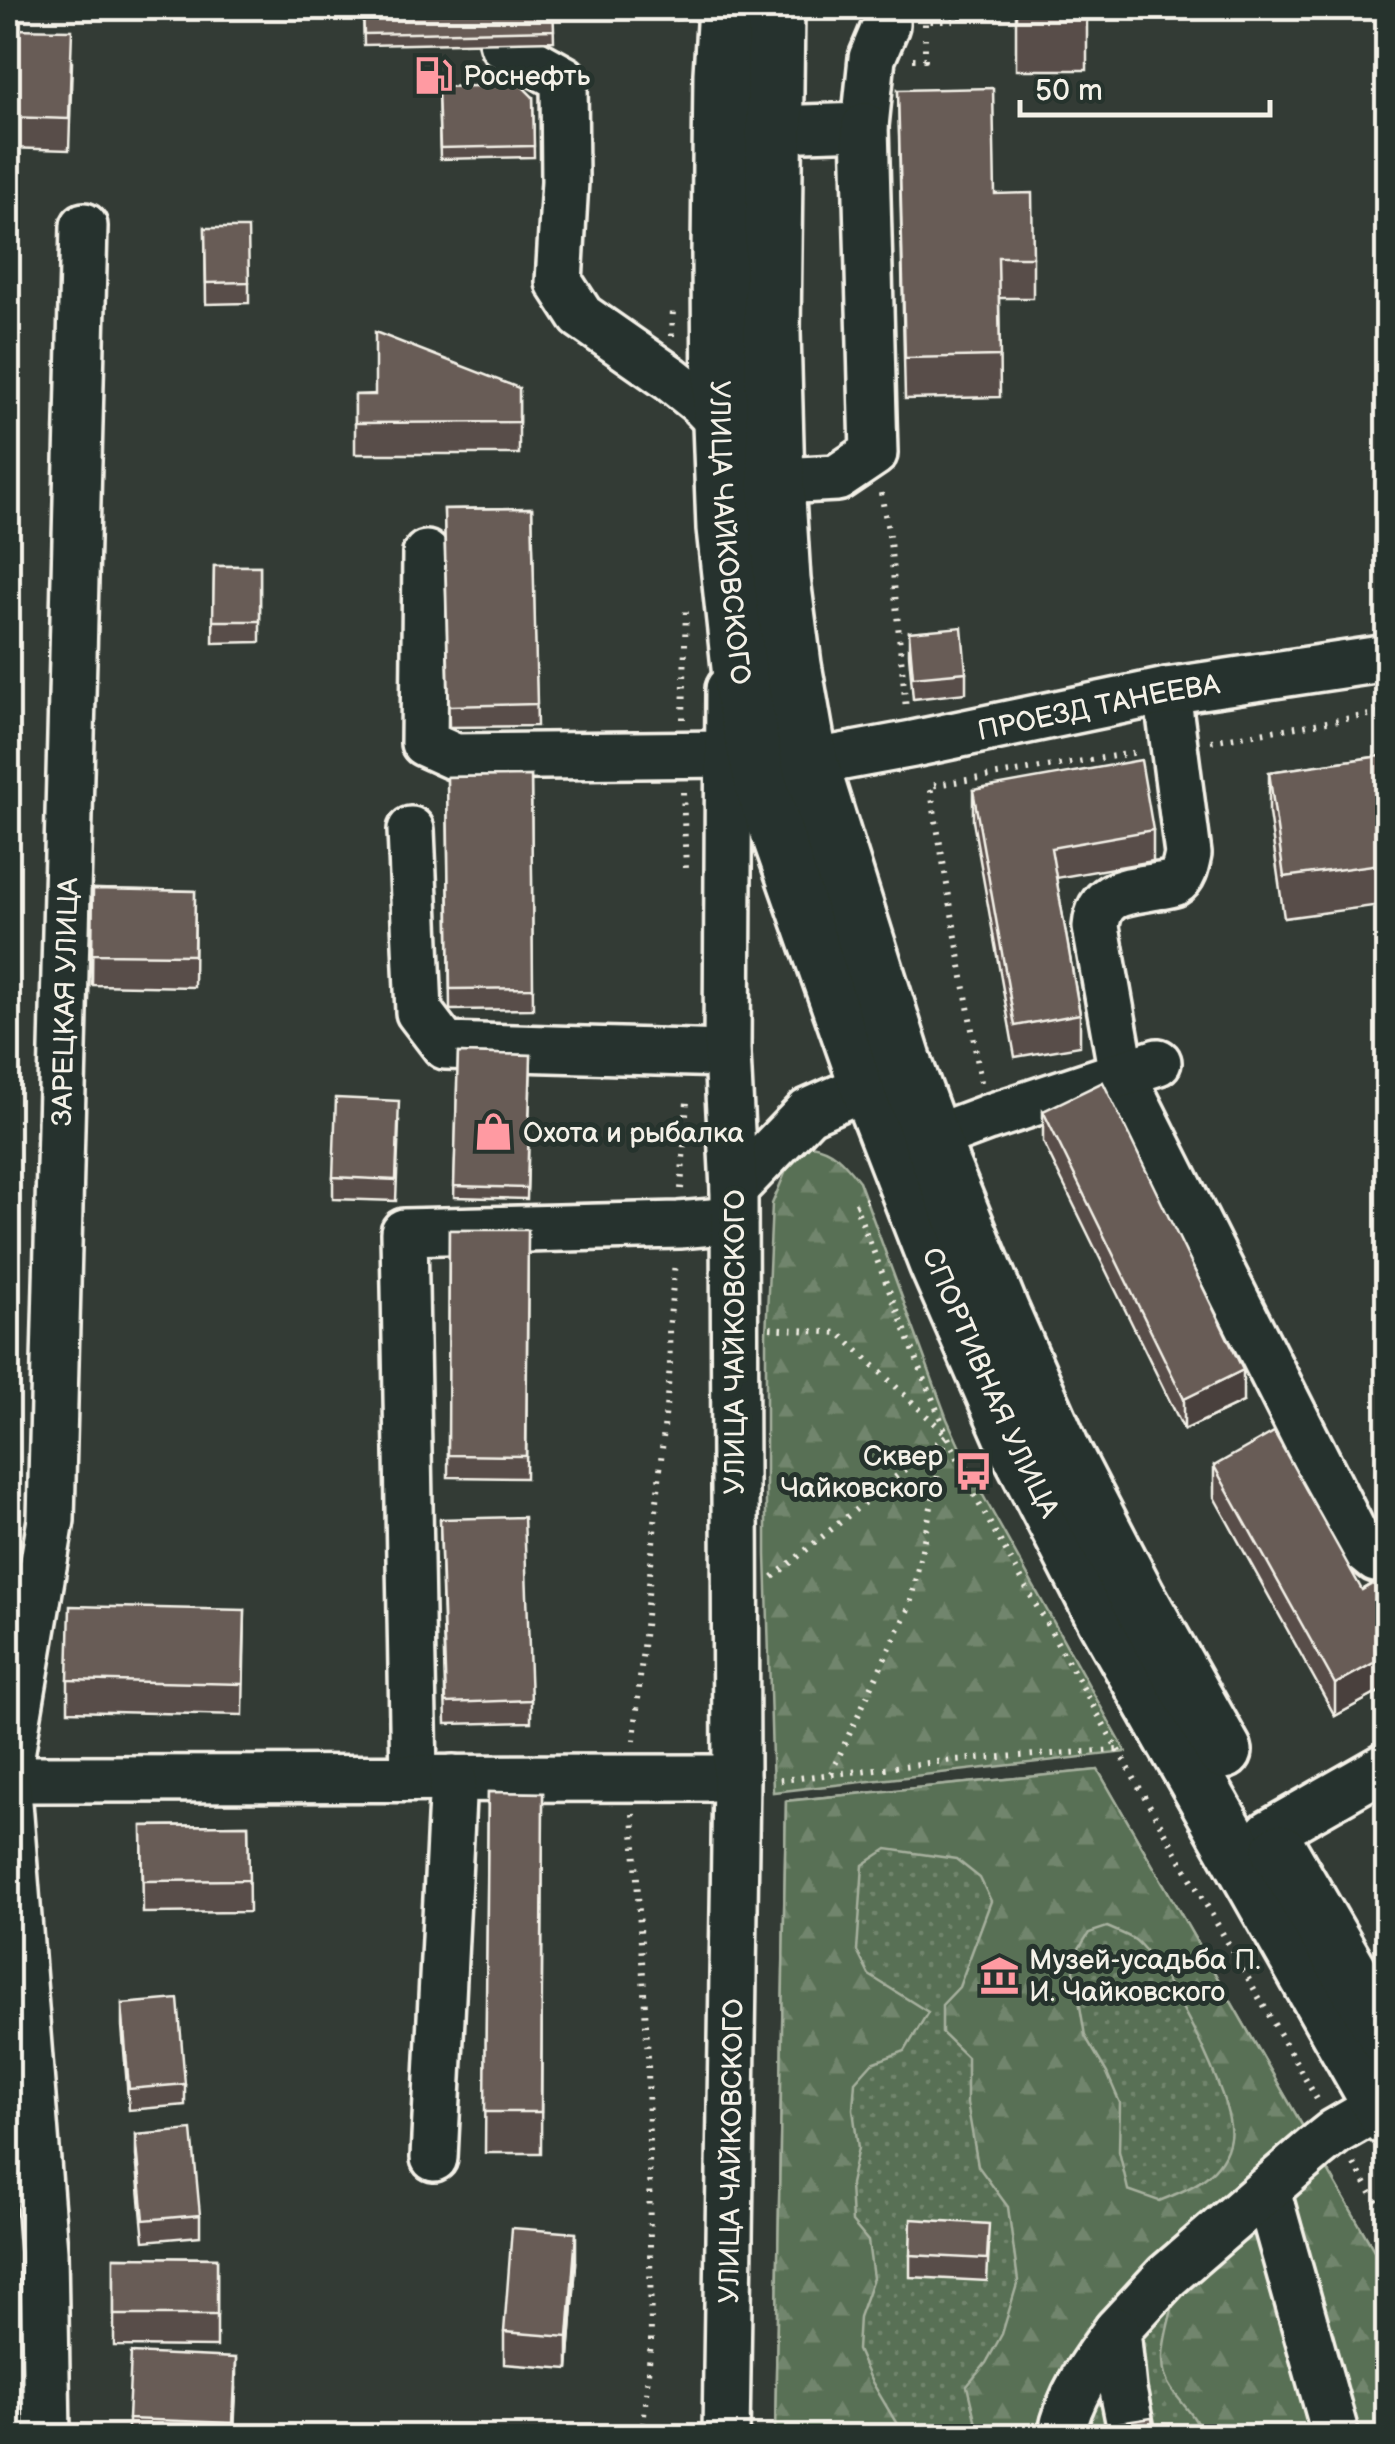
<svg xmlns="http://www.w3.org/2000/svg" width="1395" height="2444" font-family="'Balsamiq Sans',sans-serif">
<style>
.grass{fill:url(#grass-dots);stroke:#a6b09e;stroke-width:2.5}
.forest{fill:url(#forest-firs);stroke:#a6b09e;stroke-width:2.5;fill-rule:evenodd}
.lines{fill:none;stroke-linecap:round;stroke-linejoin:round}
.minor-casing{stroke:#f4f1e8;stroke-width:52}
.highway-casing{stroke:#f4f1e8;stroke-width:62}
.path{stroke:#f4f1e8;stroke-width:6;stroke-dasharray:2.5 8;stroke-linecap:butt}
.minor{stroke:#26332d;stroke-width:45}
.highway{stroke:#26332d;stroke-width:55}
.wall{fill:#594e4a;stroke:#f4f1e8;stroke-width:2.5}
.shaded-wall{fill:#48403c;stroke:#f4f1e8;stroke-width:2.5}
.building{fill:#675b56;stroke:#f4f1e8;stroke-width:2.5}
.labels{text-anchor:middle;stroke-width:10;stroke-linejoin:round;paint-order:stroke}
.poi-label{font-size:28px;fill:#f4f1e8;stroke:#26332d;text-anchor:start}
.street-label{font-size:28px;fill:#f4f1e8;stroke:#26332d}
</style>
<defs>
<pattern id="grass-dots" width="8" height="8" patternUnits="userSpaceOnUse" patternTransform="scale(2.5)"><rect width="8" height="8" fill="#597054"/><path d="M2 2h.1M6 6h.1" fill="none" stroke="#71856d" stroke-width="1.8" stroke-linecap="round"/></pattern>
<pattern id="forest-firs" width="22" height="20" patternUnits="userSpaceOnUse" patternTransform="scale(2.5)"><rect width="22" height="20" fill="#597054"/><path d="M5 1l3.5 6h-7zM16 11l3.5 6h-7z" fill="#71856d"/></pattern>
</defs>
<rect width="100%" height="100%" fill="#333b35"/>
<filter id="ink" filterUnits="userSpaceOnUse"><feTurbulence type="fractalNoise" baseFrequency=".01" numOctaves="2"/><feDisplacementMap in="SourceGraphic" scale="20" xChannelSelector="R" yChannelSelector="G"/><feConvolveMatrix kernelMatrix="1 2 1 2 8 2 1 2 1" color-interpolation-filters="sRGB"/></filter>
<g filter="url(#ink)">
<polygon class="grass" points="1098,1770 1387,2273 1387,2436 775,2436 786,1801"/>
<g class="forest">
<path d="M811 1145C835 1149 845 1164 859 1181L947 1419 975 1481 1126 1752 773 1792 766 1555V1335L772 1204 788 1166 799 1152Z"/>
<path d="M1098 1770 1387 2273V2436H1203C1197 2418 1184 2406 1172 2390 1153 2364 1169 2325 1175 2297L1052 2436H979L967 2386 986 2363 1002 2334 1018 2281 1008 2207 978 2166 967 2103V2057L942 2033V2005L959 1987 991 1901 980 1878 956 1859 887 1849 863 1865 857 1951 869 1975 928 2012 905 2051 872 2063 855 2082 853 2109 858 2148 850 2184 852 2222 868 2241 873 2278 859 2317 857 2350 869 2377 904 2436H775L786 1801ZM1107 1927C1116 1931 1127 1935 1135 1940 1164 1963 1237 2102 1230 2138 1224 2175 1190 2189 1159 2201L1128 2190 1119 2151 1120 2103 1107 2073 1085 2036 1074 1970 1078 1950 1089 1933Z"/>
</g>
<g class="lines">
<defs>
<g id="minor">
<polyline points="493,8 503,45 564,79 565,181 559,282 581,316 670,378 699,401 721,424"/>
<polyline points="774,129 865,126 872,58 886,25 886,8"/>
<polyline points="741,483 837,478 874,453 865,126"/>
<polyline points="426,554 424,743 455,757 728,754"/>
<path d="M1167 691 1188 854C1186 864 1184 877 1174 883 1172 884 1159 886 1158 886 1127 892 1099 890 1096 927L1122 1074 1360 1546 1376 1559H1388"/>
<path id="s1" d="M779 761 810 763 913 744 1167 691 1388 658"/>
<polyline points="411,830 419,1012 445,1046 727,1054"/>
<polyline points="931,1139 987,1118 1158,1062"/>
<polyline points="734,1189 808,1112 896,1073"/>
<path id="s2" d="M8 1773 51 1520 84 226"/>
<polyline points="414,1778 404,1232 679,1225 734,1220"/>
<polyline points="8,1779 736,1778"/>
<polyline points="8,1790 44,2251 47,2436"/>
<polyline points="1269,1833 1388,1765"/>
<polyline points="434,2158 453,1778"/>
<polyline points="1267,2190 1336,2436"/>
<polyline points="1130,2425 1123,2390 1117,2330 1167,2276 1315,2148 1335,2132 1380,2106"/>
<path id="s3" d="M726 2436 736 1778 734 1189 727 1054 729 689"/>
<path d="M1061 2436C1069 2395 1092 2364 1117 2330"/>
</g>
<g id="highway">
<path id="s4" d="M726 8 722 74 720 254 721 424 725 528 743 695 765 792 868 1085 937 1263 1017 1446 1106 1620 1388 2118"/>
<polyline points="776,8 772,332 776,482 782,580 793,665 810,763 906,1069 942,1167 1001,1312 1064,1455 1137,1596 1224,1751"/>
<polyline points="1280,1852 1388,2038"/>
</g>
</defs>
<use href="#minor" class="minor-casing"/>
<use href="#highway" class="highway-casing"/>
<g class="path">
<polyline points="677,8 678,21"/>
<polyline points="925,26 925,21 961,21 961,8"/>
<polyline points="913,59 925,59 925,38"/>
<polyline points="672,336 673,309"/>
<polyline points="881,493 890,541 906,709"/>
<polyline points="683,719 686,607"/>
<polyline points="1211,741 1388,712"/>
<polyline points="683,792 686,869"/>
<polyline points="981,1082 930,786 1139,752"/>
<polyline points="681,1189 687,1101"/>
<polyline points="770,1328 839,1333 947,1435 978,1502 1118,1750 954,1760 773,1781"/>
<polyline points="773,1577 947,1435 855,1205 869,1199"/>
<polyline points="634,1741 670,1366 669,1330 675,1261"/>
<polyline points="1118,1750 1318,2101"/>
<polyline points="831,1773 910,1605 946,1437"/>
<polyline points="633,1814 648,2057 651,2342 642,2436"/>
<polyline points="1354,2164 1388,2222"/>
</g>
<use href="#minor" class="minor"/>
<use href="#highway" class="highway"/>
</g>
<g class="wall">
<polygon points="363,8 553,8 554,41 364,45"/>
<rect x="1016" y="8" width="71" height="62"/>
<polygon points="8,29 72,62 69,150 8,148"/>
<polygon points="438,87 533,97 534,157 440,159"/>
<polygon points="898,90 995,194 1033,257 1033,298 999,298 1000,397 905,399"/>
<polygon points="205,228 249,282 249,303 206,304"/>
<polygon points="8,234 18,234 17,354 8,354"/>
<polygon points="519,388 519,454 355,454 355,395"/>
<polygon points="532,508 537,726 449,727 444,509"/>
<polygon points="214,566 260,566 260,642 213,643"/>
<polygon points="909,632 966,672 966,693 913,699 909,654"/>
<polygon points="1388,755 1388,904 1284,918 1269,813 1269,772"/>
<polygon points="531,776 533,1009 450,1010 447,777"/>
<polygon points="973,790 1153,830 1153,861 1056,878 1080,1014 1080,1046 1015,1057 973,821"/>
<polygon points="93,889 195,891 194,987 92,985"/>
<polygon points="458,1053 531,1055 527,1199 454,1197"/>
<polygon points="1043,1111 1243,1402 1184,1430 1043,1142"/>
<polygon points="399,1122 396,1201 333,1199 333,1177"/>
<polygon points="449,1230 528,1230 526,1478 448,1477"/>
<polygon points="1214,1466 1362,1590 1388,1575 1388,1687 1335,1716 1214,1497"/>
<polygon points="440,1519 531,1700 531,1722 446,1724"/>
<polygon points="245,1610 243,1715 68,1711 68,1680"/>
<polygon points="488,1792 543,1793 541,2153 485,2153"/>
<polygon points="248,1825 249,1912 143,1913 142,1826"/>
<polygon points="122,2004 185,2084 185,2105 129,2110 122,2026"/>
<polygon points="136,2135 200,2215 200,2236 144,2241 136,2156"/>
<polygon points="989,2245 987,2281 910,2277 910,2255"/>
<polygon points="114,2257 217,2258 217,2347 114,2346"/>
<polygon points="576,2264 568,2369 504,2364 504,2332"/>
<polygon points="236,2389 234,2436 128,2436 128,2419"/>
</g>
<g class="shaded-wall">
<polygon points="1243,1370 1243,1402 1184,1430 1184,1399"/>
<polygon points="1388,1655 1388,1687 1335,1716 1335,1684"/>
<polygon points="576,2233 576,2264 568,2369 568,2337"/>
<polygon points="236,2358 236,2389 233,2436"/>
</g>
<g class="building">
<polygon points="363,8 553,8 554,30 364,34"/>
<polygon points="8,29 72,30 69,119 8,117"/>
<polygon points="521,85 533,97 534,146 440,148 438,87"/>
<polygon points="993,88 995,194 1032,193 1033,257 998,257 1000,356 905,358 898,90"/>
<polygon points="205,228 248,228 249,282 206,283"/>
<polygon points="8,234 18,234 17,322 8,322"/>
<polygon points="375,332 519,388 519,422 355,423 355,395 375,395"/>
<polygon points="532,508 537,704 449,706 444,509"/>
<polygon points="214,566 260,566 260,621 213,621"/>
<polygon points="962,627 966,672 913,677 909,632"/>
<polygon points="1388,755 1388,863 1284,877 1269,772"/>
<polygon points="1141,760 1153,830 1051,848 1080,1014 1015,1026 973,790"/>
<polygon points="531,776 533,988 450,989 447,777"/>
<polygon points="93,889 195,891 194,955 92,954"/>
<polygon points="458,1053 531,1055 527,1188 454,1186"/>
<polygon points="1103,1082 1243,1370 1184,1399 1043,1111"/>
<polygon points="336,1098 399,1101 396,1180 333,1177"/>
<polygon points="449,1230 528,1230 526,1456 448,1455"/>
<polygon points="1274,1432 1362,1590 1388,1575 1388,1655 1335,1684 1214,1466"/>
<polygon points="524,1517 531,1700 446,1703 440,1519"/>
<polygon points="70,1606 245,1610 243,1684 68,1680"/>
<polygon points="488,1792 543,1793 541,2112 485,2112"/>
<polygon points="248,1825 249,1880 143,1881 142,1826"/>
<polygon points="178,1999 185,2084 129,2089 122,2004"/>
<polygon points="192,2130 200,2215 144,2220 136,2135"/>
<polygon points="911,2219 989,2224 987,2259 910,2255"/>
<polygon points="512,2228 576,2233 568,2337 504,2332"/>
<polygon points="114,2257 217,2258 217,2315 114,2315"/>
<polygon points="131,2353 236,2358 233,2423 128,2419"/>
<polygon points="1152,2418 1154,2436 1074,2436 1073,2430"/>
</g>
</g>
<defs>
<symbol id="fuel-bare" viewBox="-9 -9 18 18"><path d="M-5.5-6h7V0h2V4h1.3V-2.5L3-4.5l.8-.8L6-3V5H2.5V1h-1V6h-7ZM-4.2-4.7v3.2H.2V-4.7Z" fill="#ff9aa2" stroke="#26332d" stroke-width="2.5" paint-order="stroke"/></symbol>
<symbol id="shop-bare" viewBox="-9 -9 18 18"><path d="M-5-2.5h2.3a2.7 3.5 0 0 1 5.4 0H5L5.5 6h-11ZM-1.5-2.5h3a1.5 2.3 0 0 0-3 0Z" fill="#ff9aa2" stroke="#26332d" stroke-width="2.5" paint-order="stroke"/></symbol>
<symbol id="bus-bare" viewBox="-9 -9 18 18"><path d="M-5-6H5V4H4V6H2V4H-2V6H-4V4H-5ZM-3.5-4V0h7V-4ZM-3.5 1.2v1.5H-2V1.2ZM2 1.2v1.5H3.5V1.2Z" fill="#ff9aa2" stroke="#26332d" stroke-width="2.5" paint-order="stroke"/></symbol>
<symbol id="museum-bare" viewBox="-9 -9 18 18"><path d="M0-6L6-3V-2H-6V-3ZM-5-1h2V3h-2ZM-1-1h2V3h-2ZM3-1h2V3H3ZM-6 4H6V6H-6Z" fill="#ff9aa2" stroke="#26332d" stroke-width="2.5" paint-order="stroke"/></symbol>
</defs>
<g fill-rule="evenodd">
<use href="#fuel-bare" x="406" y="48" width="55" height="55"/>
<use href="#shop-bare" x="466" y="1104" width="55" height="55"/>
<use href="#bus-bare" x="946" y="1444" width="55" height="55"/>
<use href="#museum-bare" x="972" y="1948" width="55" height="55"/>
</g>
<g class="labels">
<g class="poi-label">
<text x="463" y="85">Роснефть</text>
<text x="523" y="1142">Охота и рыбалка</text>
<text x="943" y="1465" text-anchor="end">Сквер<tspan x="943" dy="32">Чайковского</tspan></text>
<text x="1029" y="1969">Музей-усадьба П.<tspan x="1029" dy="32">И. Чайковского</tspan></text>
</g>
<g class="street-label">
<text dy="10" stroke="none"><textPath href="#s4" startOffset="525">УЛИЦА ЧАЙКОВСКОГО</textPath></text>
<text dy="10" stroke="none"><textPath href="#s1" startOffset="325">ПРОЕЗД ТАНЕЕВА</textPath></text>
<text dy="10" stroke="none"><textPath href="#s2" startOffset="775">ЗАРЕЦКАЯ УЛИЦА</textPath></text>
<text transform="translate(734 1342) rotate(-90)" y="10">УЛИЦА ЧАЙКОВСКОГО</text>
<text dy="10" stroke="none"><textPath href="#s4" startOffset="1420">СПОРТИВНАЯ УЛИЦА</textPath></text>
<text dy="10" stroke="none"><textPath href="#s3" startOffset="285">УЛИЦА ЧАЙКОВСКОГО</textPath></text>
</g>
</g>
<rect width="1395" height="2444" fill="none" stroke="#26332d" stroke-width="40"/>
<rect x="20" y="20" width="1355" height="2404" fill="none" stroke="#f4f1e8" stroke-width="4" filter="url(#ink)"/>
<path d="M1020 100v15h250v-15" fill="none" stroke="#f4f1e8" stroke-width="5"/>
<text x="1035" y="100" font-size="30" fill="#f4f1e8" stroke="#26332d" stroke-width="8" paint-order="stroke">50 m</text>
</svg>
